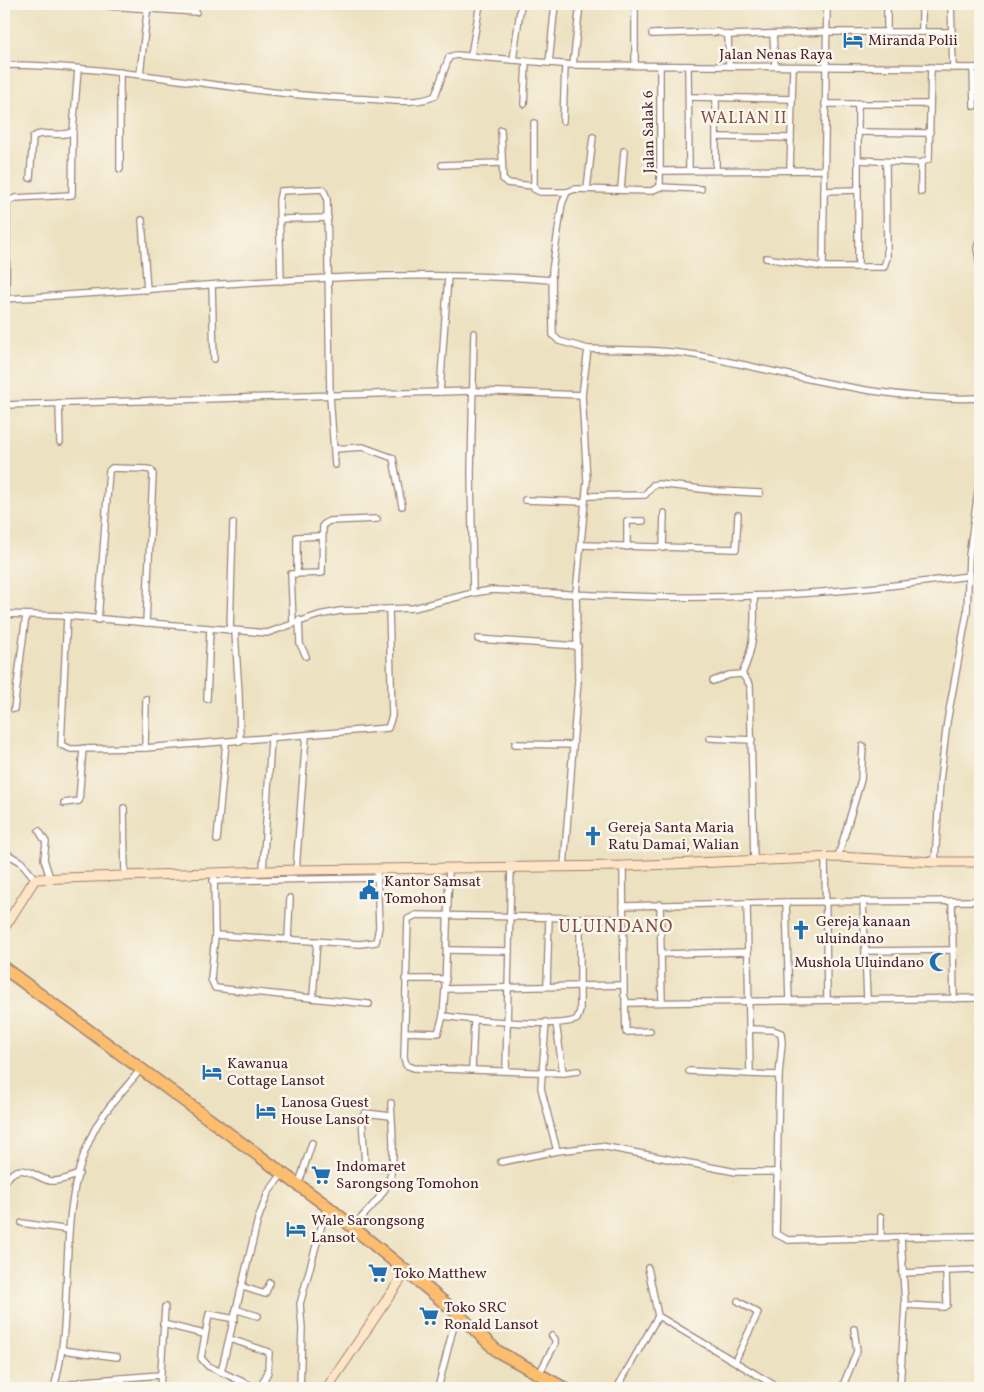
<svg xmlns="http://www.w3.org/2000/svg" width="984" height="1392" font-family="Vollkorn,serif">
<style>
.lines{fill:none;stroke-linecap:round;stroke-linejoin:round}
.street-casing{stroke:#9b8076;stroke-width:8}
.secondary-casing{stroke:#9b8076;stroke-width:11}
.highway-casing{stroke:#9b8076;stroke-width:14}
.street{stroke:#fff;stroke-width:5.5}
.secondary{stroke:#fee5c5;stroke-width:9}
.highway{stroke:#fcbd6e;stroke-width:11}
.labels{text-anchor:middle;stroke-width:5;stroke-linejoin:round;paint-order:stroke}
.poi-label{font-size:15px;fill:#4a1f2b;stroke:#fbf7ec;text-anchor:start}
.street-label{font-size:15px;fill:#4a1f2b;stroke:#fbf7ec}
.neighbourhood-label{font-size:16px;letter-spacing:1px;fill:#834e46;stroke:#fbf7ec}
.quarter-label{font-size:18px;letter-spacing:1px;fill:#834e46;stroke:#fbf7ec}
</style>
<rect width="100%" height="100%" fill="#fbf7ec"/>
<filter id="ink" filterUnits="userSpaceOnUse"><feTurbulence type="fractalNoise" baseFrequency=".02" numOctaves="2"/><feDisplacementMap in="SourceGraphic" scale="10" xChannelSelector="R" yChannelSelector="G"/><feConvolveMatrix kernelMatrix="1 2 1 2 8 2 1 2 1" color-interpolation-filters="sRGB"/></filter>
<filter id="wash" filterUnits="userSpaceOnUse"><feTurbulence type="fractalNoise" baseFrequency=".0096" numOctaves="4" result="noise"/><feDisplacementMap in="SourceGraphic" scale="20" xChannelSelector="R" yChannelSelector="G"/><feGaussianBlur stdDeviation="1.12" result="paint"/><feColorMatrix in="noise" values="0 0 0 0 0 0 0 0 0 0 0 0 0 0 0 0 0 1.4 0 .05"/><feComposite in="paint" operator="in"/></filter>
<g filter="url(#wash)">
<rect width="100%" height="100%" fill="#ece1c0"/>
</g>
<g filter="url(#ink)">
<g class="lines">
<defs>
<g id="street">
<polyline points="635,4 635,64"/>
<polyline points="887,4 887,31"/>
<polyline points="922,4 922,32"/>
<polyline points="951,4 953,68"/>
<polyline points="109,6 196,12"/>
<polyline points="652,34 717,32 728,35 826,32 951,32"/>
<polyline points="773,34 775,66"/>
<polyline points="728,35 729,66"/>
<polyline points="471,55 480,4"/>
<polyline points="513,60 521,4"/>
<polyline points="549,63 555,4"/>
<path d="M4 65C126 65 246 96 368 99 389 100 416 105 435 96L449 57 456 55 573 65 980 68"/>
<polyline points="573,65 580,4"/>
<polyline points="688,66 689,170"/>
<polyline points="973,68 974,106"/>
<polyline points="140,74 148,4"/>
<polyline points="689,97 792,99"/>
<polyline points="716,98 716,170"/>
<polyline points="524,104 526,62"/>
<polyline points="825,104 930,104"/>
<polyline points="563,121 565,65"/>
<polyline points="534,123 534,189 540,192 567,192"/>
<polyline points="501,130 503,179 507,183 533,186"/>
<polyline points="858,132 930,133"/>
<polyline points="717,137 791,138"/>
<polyline points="858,160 921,163 929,159 931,67"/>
<polyline points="921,163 921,192"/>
<polyline points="442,165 501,163"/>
<polyline points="120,169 120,72"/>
<polyline points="790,170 793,67"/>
<polyline points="661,171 824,170"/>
<path d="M30 178 33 137C44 129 61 139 73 131L78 69"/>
<polyline points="660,187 701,189"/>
<polyline points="587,189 593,137"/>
<polyline points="621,189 624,151"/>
<polyline points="824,191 857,190"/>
<polyline points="280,219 328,218"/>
<polyline points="142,220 147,290"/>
<polyline points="980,239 977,248 980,265"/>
<polyline points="766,258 823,267 884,267 887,257 886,162"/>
<polyline points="823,267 827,4"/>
<polyline points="858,267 858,103"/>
<polyline points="281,281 279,200 281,191 323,189 327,198 330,396 335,465"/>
<polyline points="212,285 214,359"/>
<path d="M4 299C186 289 369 266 551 280"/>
<polyline points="6,299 7,202 15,198 72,195 73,131"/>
<path d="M588 349C627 350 668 349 706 357 796 375 887 402 980 398"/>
<polyline points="440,392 448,276"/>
<polyline points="59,403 60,442"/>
<polyline points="4,405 473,391 582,395"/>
<polyline points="334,449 363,447 393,458 402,506"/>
<polyline points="586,496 645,495 653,485 658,484 719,491 760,493"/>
<polyline points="525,500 585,502"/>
<polyline points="581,545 736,549 738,515"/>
<polyline points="627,547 627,521 643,521"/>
<polyline points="663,548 664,513"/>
<polyline points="297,574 297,537 322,536"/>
<polyline points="473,593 471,472 474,333"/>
<path d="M4 614 67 616 267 633 319 615 340 611 414 608 473 593 492 590C536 592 580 595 625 596 739 601 855 592 968 576"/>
<polyline points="67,616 61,745 71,749 145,748 388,728 392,716 389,609"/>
<polyline points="98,620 109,471 112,468 146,469 151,470 153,474 146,623"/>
<polyline points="299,620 300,644 306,656"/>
<polyline points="293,623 291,574 322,573 323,525 329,521 377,519"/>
<polyline points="230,631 233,523"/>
<polyline points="235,632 239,694 240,742"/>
<polyline points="478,639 578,646"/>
<path d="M742 674C754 649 755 623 754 596"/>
<polyline points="713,681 729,675 742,674 750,685 754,861"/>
<polyline points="207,699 210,629"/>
<polyline points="14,709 26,615"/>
<polyline points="710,738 752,740"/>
<polyline points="515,744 573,745"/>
<polyline points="145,748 146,699"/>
<polyline points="64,803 79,801 83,748"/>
<polyline points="124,808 125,876"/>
<polyline points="39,831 46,842 44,859 50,878"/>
<polyline points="217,840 226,742"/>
<polyline points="4,852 21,862 35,879"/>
<polyline points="825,857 827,999"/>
<polyline points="838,857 861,780 863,746"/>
<polyline points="935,862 940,781 947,722 967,613 969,556 980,477"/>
<polyline points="623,866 624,995 627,1003 980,998"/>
<polyline points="564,867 578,680 576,593 587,481 582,395 588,349 559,341 553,335 552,271 562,204 567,192 575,189 651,191 660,187 660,67"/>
<polyline points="449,869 445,989 623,985"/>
<polyline points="296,870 306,735"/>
<polyline points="263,871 271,739"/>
<polyline points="214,872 215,935 211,979 215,988 369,1004"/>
<polyline points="213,881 378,878"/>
<polyline points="863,901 867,999"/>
<polyline points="952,901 954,999"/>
<polyline points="786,902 789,1001"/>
<polyline points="747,903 750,1074 779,1075 776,1234 788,1240 901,1237 905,1305 900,1388"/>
<polyline points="660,904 662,1002"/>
<polyline points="623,906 786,902 980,901"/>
<polyline points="581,918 623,919"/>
<polyline points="215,935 360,944 376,942 379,927 377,869"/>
<polyline points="288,939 290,898"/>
<polyline points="447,950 509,951"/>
<polyline points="866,951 953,950"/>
<polyline points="661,954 748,952"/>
<polyline points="405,979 446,979"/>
<polyline points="547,986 549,917"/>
<polyline points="313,997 317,941"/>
<polyline points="625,1001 626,1032 650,1031"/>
<polyline points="443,1016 445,989"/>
<polyline points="546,1022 541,1088 557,1151"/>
<polyline points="749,1029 773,1030 781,1033 782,1043 779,1075"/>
<path d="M405 1032 438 1033 443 1016C465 1019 562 1029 577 1019L580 1011V918L416 915 408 919 404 1057 406 1065 414 1068 563 1073 556 1023"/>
<polyline points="472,1069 474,1020"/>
<polyline points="506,1070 511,867"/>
<polyline points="689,1071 750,1074"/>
<polyline points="563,1073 578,1071"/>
<polyline points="501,1162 557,1151 601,1146 736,1172 778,1172"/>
<polyline points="391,1169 368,1167 365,1164 362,1118 365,1113 391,1116"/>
<path d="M8 1178C21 1160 36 1179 51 1181 60 1182 70 1177 79 1174"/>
<polyline points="298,1186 312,1143"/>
<polyline points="881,1217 881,1237"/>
<polyline points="22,1223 69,1230"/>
<path d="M353 1227C365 1213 382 1198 389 1181 396 1162 392 1125 391 1103"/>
<polyline points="901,1237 980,1236"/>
<polyline points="648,1268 658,1316"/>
<polyline points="902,1273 946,1271"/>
<polyline points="243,1287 265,1294 270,1283"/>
<polyline points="905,1305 944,1307 947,1305 946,1271 973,1270"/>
<polyline points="238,1310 258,1316"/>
<polyline points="163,1324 204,1334"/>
<polyline points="230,1339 269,1352 268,1372 261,1386 254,1387 208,1366 201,1358 209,1314 235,1319"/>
<polyline points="62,1350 117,1357"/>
<polyline points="735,1361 758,1313 738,1301"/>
<polyline points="221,1372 258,1219 268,1193 282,1174"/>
<polyline points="539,1374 555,1344 555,1339 552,1336"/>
<polyline points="122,1378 123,1388"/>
<path d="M54 1388C77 1306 54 1215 91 1137 102 1112 124 1090 141 1069"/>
<polyline points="55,1388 85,1381 160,1375"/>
<polyline points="160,1388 165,1307"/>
<polyline points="300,1388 302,1328 300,1304 327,1206"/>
<polyline points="438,1388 457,1313"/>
<polyline points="617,1388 658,1316 779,1388"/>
<polyline points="842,1388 857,1351 854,1329"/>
</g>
<g id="secondary">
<polyline points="4,928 35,879 296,870 623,866 838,857 935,862 980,862"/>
<polyline points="327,1388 407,1270"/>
</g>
<polyline id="highway" points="4,968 327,1206 457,1313 497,1351 564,1388"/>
</defs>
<use href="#street" class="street-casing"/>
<use href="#secondary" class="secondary-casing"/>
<use href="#highway" class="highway-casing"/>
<use href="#street" class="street"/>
<use href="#secondary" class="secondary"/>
<use href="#highway" class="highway"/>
</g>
</g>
<defs>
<symbol id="hotel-bare" viewBox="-9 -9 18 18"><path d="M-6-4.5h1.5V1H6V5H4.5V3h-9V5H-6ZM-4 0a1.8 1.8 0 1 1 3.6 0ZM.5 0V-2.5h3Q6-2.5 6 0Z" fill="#1f6fb2" stroke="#fbf7ec" stroke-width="2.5" paint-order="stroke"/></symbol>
<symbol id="church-bare" viewBox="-9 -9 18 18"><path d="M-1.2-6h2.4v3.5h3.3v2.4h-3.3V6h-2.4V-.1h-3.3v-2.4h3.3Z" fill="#1f6fb2" stroke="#fbf7ec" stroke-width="2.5" paint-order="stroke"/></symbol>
<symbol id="civic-bare" viewBox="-9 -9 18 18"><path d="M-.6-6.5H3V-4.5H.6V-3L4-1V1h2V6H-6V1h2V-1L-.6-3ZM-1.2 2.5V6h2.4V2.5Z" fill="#1f6fb2" stroke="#fbf7ec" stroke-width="2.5" paint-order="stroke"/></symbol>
<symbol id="mosque-bare" viewBox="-9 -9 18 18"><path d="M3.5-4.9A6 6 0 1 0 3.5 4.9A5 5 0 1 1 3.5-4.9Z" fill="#1f6fb2" stroke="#fbf7ec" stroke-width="2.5" paint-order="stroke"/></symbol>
<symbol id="supermarket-bare" viewBox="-9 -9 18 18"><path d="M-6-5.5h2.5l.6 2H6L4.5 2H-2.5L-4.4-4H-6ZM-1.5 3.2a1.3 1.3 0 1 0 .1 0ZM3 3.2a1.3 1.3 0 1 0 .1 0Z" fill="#1f6fb2" stroke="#fbf7ec" stroke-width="2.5" paint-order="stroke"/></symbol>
</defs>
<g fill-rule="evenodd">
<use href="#hotel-bare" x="839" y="26" width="28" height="28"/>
<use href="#church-bare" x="579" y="822" width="28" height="28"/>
<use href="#civic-bare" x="355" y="876" width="28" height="28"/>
<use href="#church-bare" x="787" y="916" width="28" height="28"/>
<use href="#mosque-bare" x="925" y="948" width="28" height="28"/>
<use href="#hotel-bare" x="198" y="1058" width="28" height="28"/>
<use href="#hotel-bare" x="252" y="1097" width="28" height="28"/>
<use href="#supermarket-bare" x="307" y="1161" width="28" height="28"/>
<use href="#hotel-bare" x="282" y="1215" width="28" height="28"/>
<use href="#supermarket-bare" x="364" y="1259" width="28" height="28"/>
<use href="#supermarket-bare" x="415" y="1302" width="28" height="28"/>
</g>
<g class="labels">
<g class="poi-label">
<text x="868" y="45">Miranda Polii</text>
<text x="608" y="832">Gereja Santa Maria<tspan x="608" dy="17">Ratu Damai, Walian</tspan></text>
<text x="384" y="886">Kantor Samsat<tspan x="384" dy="17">Tomohon</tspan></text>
<text x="816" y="926">Gereja kanaan<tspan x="816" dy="17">uluindano</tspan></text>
<text x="924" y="967" text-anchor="end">Mushola Uluindano</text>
<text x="227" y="1068">Kawanua<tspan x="227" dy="17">Cottage Lansot</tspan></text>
<text x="281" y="1107">Lanosa Guest<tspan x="281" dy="17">House Lansot</tspan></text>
<text x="336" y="1171">Indomaret<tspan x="336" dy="17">Sarongsong Tomohon</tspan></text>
<text x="311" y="1225">Wale Sarongsong<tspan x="311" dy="17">Lansot</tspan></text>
<text x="393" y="1278">Toko Matthew</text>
<text x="444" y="1312">Toko SRC<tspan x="444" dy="17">Ronald Lansot</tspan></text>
</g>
<g class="street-label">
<text x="776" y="59">Jalan Nenas Raya</text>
<text transform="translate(648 132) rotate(-91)" y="5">Jalan Salak 6</text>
</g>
<g class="neighbourhood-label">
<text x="744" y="123">WALIAN II</text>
</g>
<g class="quarter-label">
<text x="616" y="932">ULUINDANO</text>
</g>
</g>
<rect width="984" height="1392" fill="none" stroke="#fbf7ec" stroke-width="20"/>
</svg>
